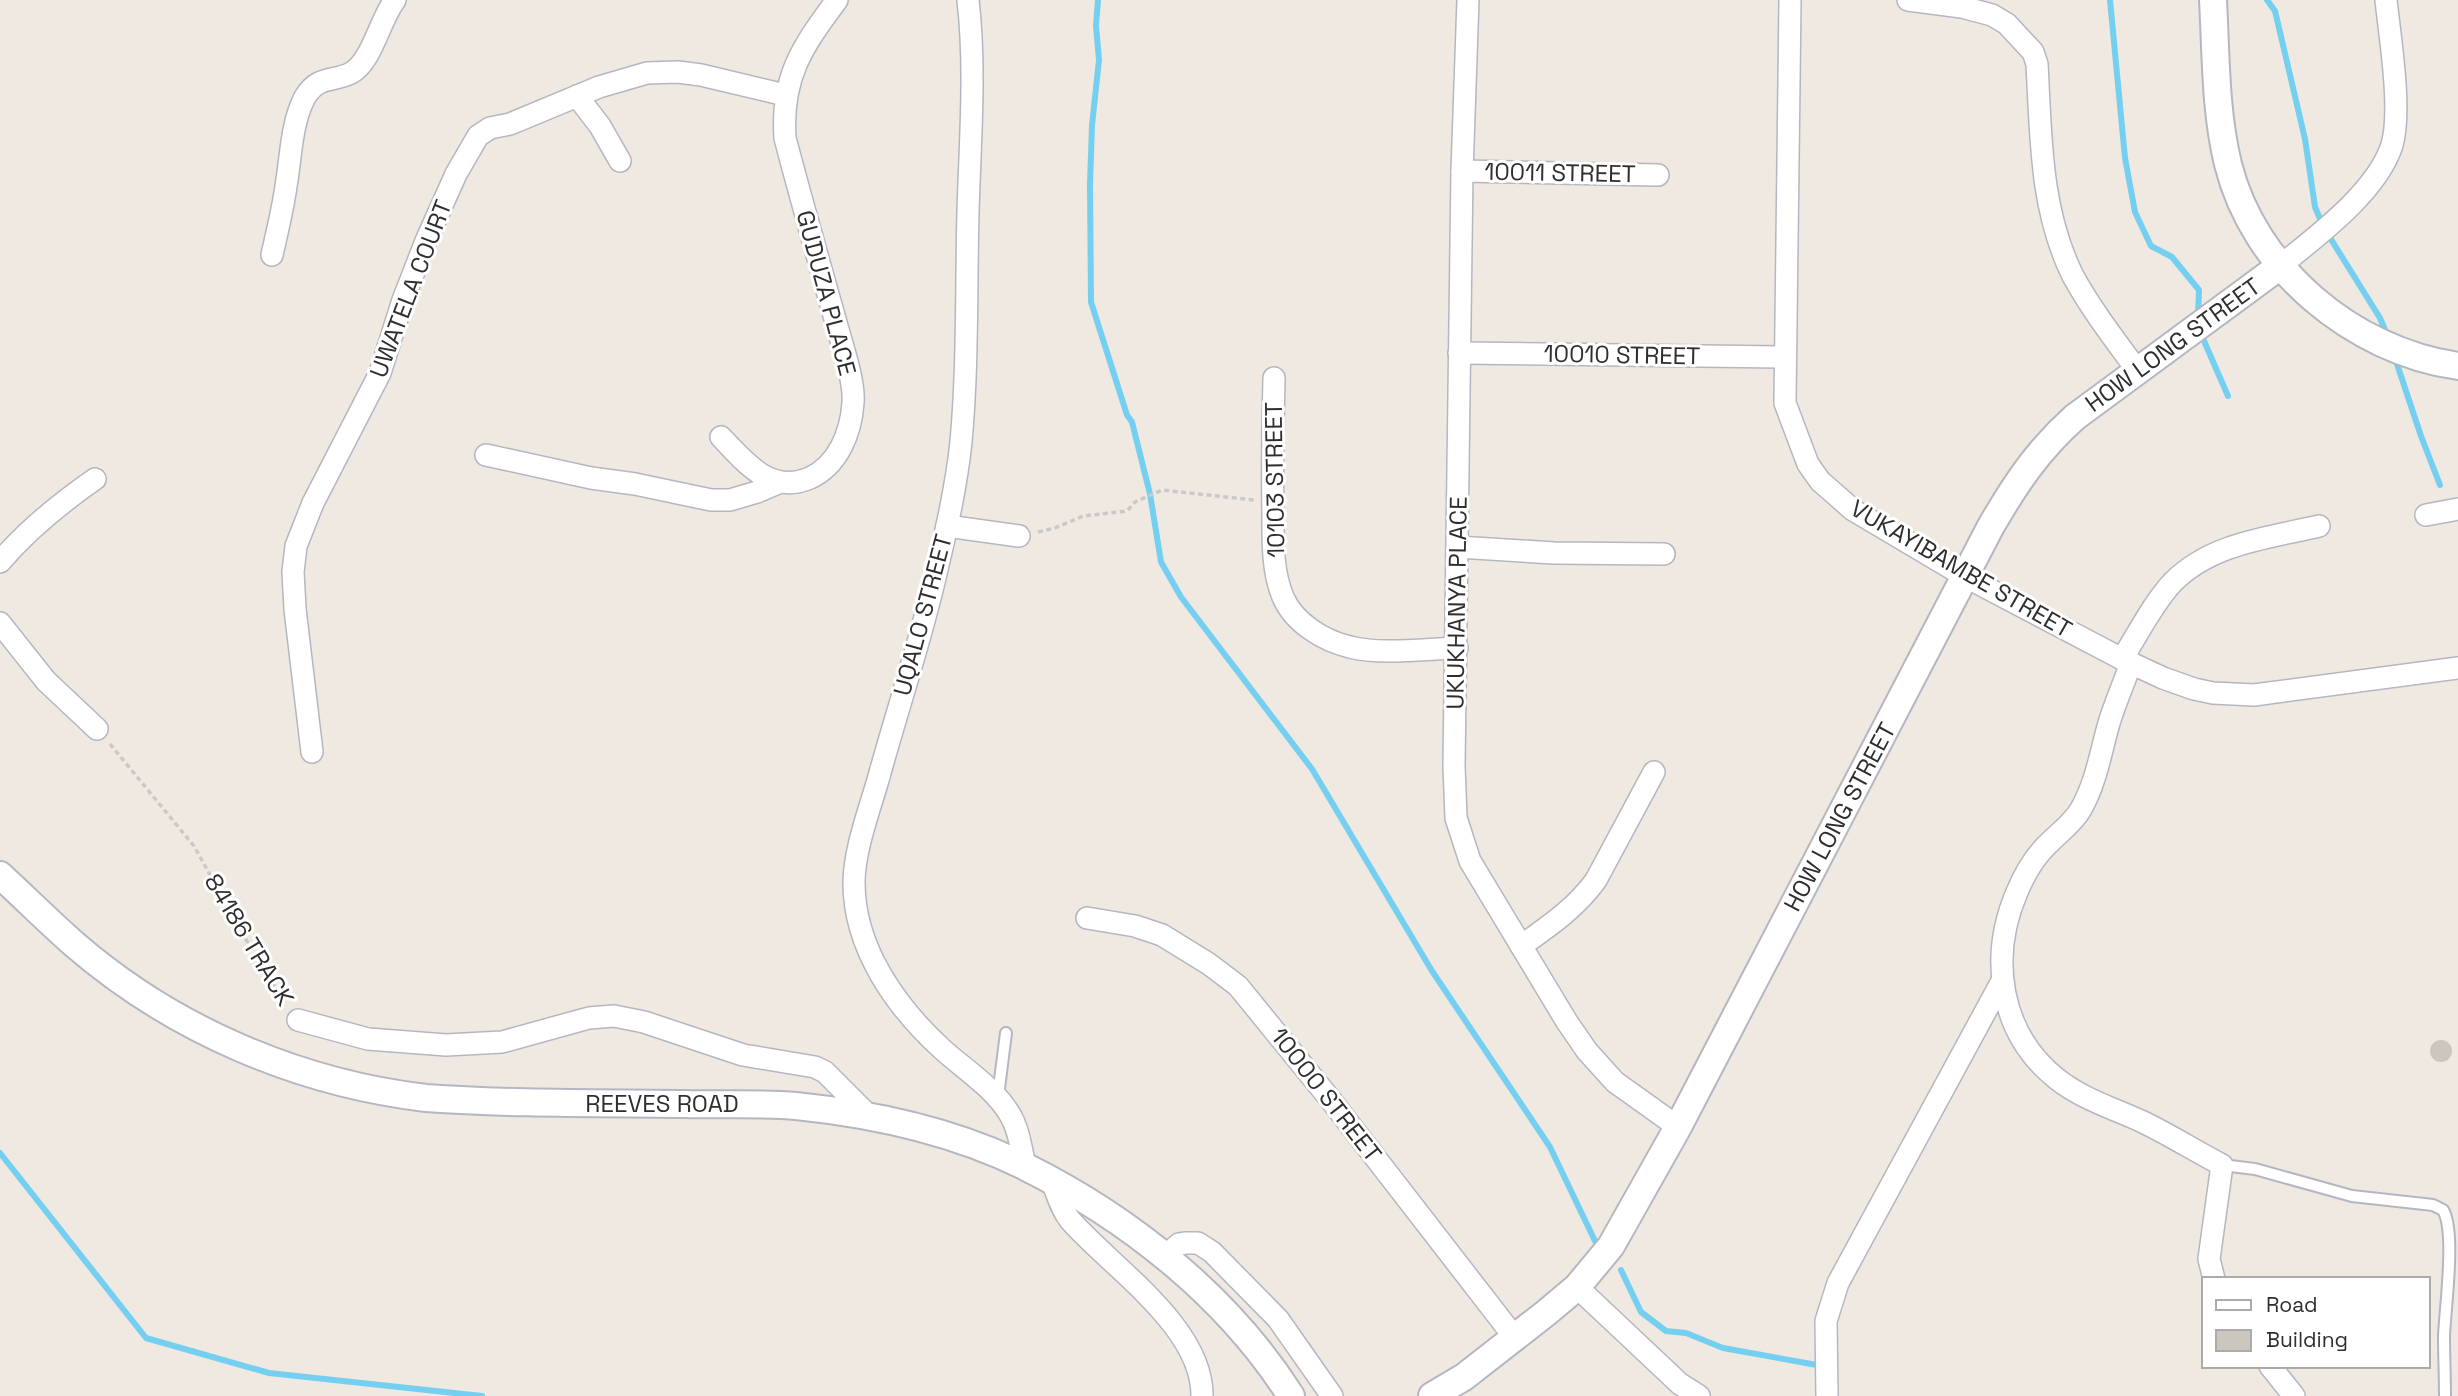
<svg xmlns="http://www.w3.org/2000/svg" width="2458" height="1396" font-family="'Space Grotesk',sans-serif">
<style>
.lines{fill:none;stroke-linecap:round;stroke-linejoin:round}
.stream{stroke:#75cff0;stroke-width:6}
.building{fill:#cbc7bf;stroke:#cbc5ba;stroke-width:2}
.service-casing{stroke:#b4b7c1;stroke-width:14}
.minor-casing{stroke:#b4b7c1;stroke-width:24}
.tertiary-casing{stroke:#b4b7c1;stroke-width:30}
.path{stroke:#c9c9c9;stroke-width:3.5;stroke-dasharray:5 3.5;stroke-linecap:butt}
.service{stroke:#fff;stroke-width:10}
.minor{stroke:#fff;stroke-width:21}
.tertiary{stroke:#fff;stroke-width:26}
.labels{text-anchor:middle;stroke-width:6;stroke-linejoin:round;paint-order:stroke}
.street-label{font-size:24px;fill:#2e2e2e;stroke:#fff}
</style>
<rect width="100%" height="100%" fill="#efe9e1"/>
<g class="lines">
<g class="stream">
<polyline points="1098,0 1096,26 1099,60 1092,125 1090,184 1091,302 1127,415 1132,422 1150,494 1161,562 1181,597 1312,769 1432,971 1550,1147 1595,1241"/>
<polyline points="2110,0 2125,158 2135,212 2151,246 2172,257 2199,290 2198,317"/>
<polyline points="2267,0 2275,11 2305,139 2315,207 2324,228 2380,318 2387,335"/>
<polyline points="2201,334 2228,396"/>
<polyline points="2395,358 2421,436 2440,485"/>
<polyline points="0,1153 146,1338 269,1373 482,1396"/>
<polyline points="1621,1270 1641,1312 1666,1331 1686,1333 1723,1348 1817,1365"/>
</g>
</g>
<circle class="building" cx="2441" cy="1051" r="10"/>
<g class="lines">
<defs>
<g id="service">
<polyline points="998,1096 1006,1033"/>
<path d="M2222 1165 2255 1169 2352 1196 2433 1205 2443 1210C2456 1231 2445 1309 2444 1336 2444 1356 2445 1376 2445 1396"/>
</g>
<g id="minor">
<path d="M968 0C976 69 970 142 968 212 966 288 968 366 961 442 956 489 945 536 934 582 918 649 896 714 878 780 869 811 854 851 854 883 854 948 896 1007 942 1049 964 1069 993 1087 1009 1113 1019 1129 1021 1148 1025 1166"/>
<polyline points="1468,0 1462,171 1454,766 1456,818 1470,861 1567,1022 1587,1051 1615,1082 1678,1127"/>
<polyline points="1790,0 1785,403 1808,464 1820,481 1853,510 1966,577 2122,659 2163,678 2194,689 2213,693 2254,695 2458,668"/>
<path d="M1908 0 1962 7 1992 15 2007 24 2033 52 2037 64C2041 136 2040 210 2073 276 2091 309 2115 340 2137 370"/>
<polyline points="577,96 600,126 620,161"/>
<polyline points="1462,171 1658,175"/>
<path d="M272 255C277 232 283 209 286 186 291 158 291 123 305 97 318 75 334 82 351 73 372 62 380 19 395 0"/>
<path d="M2280 266C2317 236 2377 192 2392 145 2402 110 2390 38 2386 0"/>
<polyline points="1459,353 1785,357"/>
<path d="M1274 378C1273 423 1272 467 1273 512 1273 540 1272 571 1283 597 1294 623 1324 641 1350 647 1381 655 1424 649 1457 648"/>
<path d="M721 437C745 462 770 495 810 478 838 465 851 433 853 403 855 381 841 342 835 319 818 259 801 199 785 138 781 77 802 47 837 0"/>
<polyline points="486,455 591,478 635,484 711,500 730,500 757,492 778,483"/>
<polyline points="2426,515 2458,509"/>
<polyline points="947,526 1019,536"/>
<polyline points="1458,547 1554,553 1664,554"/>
<path d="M0 562C28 529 59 504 95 479"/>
<polyline points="0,623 46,681 97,729"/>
<path d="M2122 659C2138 634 2152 605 2172 583 2211 543 2268 538 2319 526"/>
<path d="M2131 663C2124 683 2115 703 2109 723 2101 751 2096 783 2081 809 2073 823 2060 832 2049 843 2035 856 2024 875 2017 892 1989 957 1999 1033 2057 1079 2082 1099 2115 1109 2143 1122 2170 1135 2195 1151 2222 1165L2209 1259 2214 1279"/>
<polyline points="312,752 295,609 293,572 296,546 313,503 380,373 403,300 426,241 456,174 478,136 490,128 510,124 599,87 647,73 678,72 701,75 785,95"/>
<polyline points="1087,918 1135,926 1162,935 1209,964 1238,986 1330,1099 1515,1338"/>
<path d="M1521 946C1549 926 1576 908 1596 880L1654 772"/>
<polyline points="298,1020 368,1039 446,1045 502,1042 589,1018 614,1016 644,1022 743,1055 815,1067 825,1072 870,1117"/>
<path d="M1052 1181C1057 1194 1061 1209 1070 1220 1111 1267 1203 1327 1202 1396"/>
<polyline points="1165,1256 1179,1244 1186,1243 1198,1243 1212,1252 1278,1319 1332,1396"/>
<polyline points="1577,1287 1680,1384 1699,1396"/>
<polyline points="2270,1366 2294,1396"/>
<polyline points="1827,1396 1826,1321 1838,1283 2002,981"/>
</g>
<g id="tertiary">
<path d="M2213 0C2216 54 2215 111 2228 164 2254 269 2353 351 2458 366"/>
<path d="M0 875C25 898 49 922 74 944 172 1029 298 1083 426 1098 512 1104 599 1103 685 1104 722 1105 760 1103 796 1106 874 1114 956 1132 1026 1167 1130 1219 1228 1297 1291 1396"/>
<path d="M1432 1396 1464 1377 1546 1313 1577 1287 1611 1246 1678 1127 1991 526C2016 483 2038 450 2075 417L2280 266"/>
</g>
</defs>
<use href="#service" class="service-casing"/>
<use href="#minor" class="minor-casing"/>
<use href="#tertiary" class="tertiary-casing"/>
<g class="path">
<polyline points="1038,532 1055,528 1083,516 1127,511 1135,502 1162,490 1254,500"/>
<polyline points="110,744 194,846 258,961 286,1003"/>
</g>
<use href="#service" class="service"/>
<use href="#minor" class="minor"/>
<use href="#tertiary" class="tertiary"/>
</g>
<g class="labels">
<g class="street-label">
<text transform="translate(1560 173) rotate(1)" y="8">10011 STREET</text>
<text transform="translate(411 289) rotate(-69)" y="8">UWATELA COURT</text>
<text transform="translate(826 293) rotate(75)" y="8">GUDUZA PLACE</text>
<text transform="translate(2173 345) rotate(-36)" y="8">HOW LONG STREET</text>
<text transform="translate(1622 355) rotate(1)" y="8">10010 STREET</text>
<text transform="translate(1275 480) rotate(-91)" y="8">10103 STREET</text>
<text transform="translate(1961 569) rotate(30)" y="8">VUKAYIBAMBE STREET</text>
<text transform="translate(1457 603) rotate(-89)" y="8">UKUKHANYA PLACE</text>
<text transform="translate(923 615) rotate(-75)" y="8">UQALO STREET</text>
<text transform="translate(1840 817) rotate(-62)" y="8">HOW LONG STREET</text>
<text transform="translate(249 940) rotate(59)" y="8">84186 TRACK</text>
<text transform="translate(1326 1095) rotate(52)" y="8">10000 STREET</text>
<text x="662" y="1112">REEVES ROAD</text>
</g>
</g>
<rect x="2202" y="1277" width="228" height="91" fill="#ffffff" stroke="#ababab" stroke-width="2"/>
<rect x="2216" y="1300" width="35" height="10" fill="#ffffff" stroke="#ababab" stroke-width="2"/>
<text x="2266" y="1312" font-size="21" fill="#2e2e2e">Road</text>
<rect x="2216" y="1330" width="35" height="21" fill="#cbc7bf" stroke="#ababab" stroke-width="2"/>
<text x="2266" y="1347" font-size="21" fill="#2e2e2e">Building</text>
</svg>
